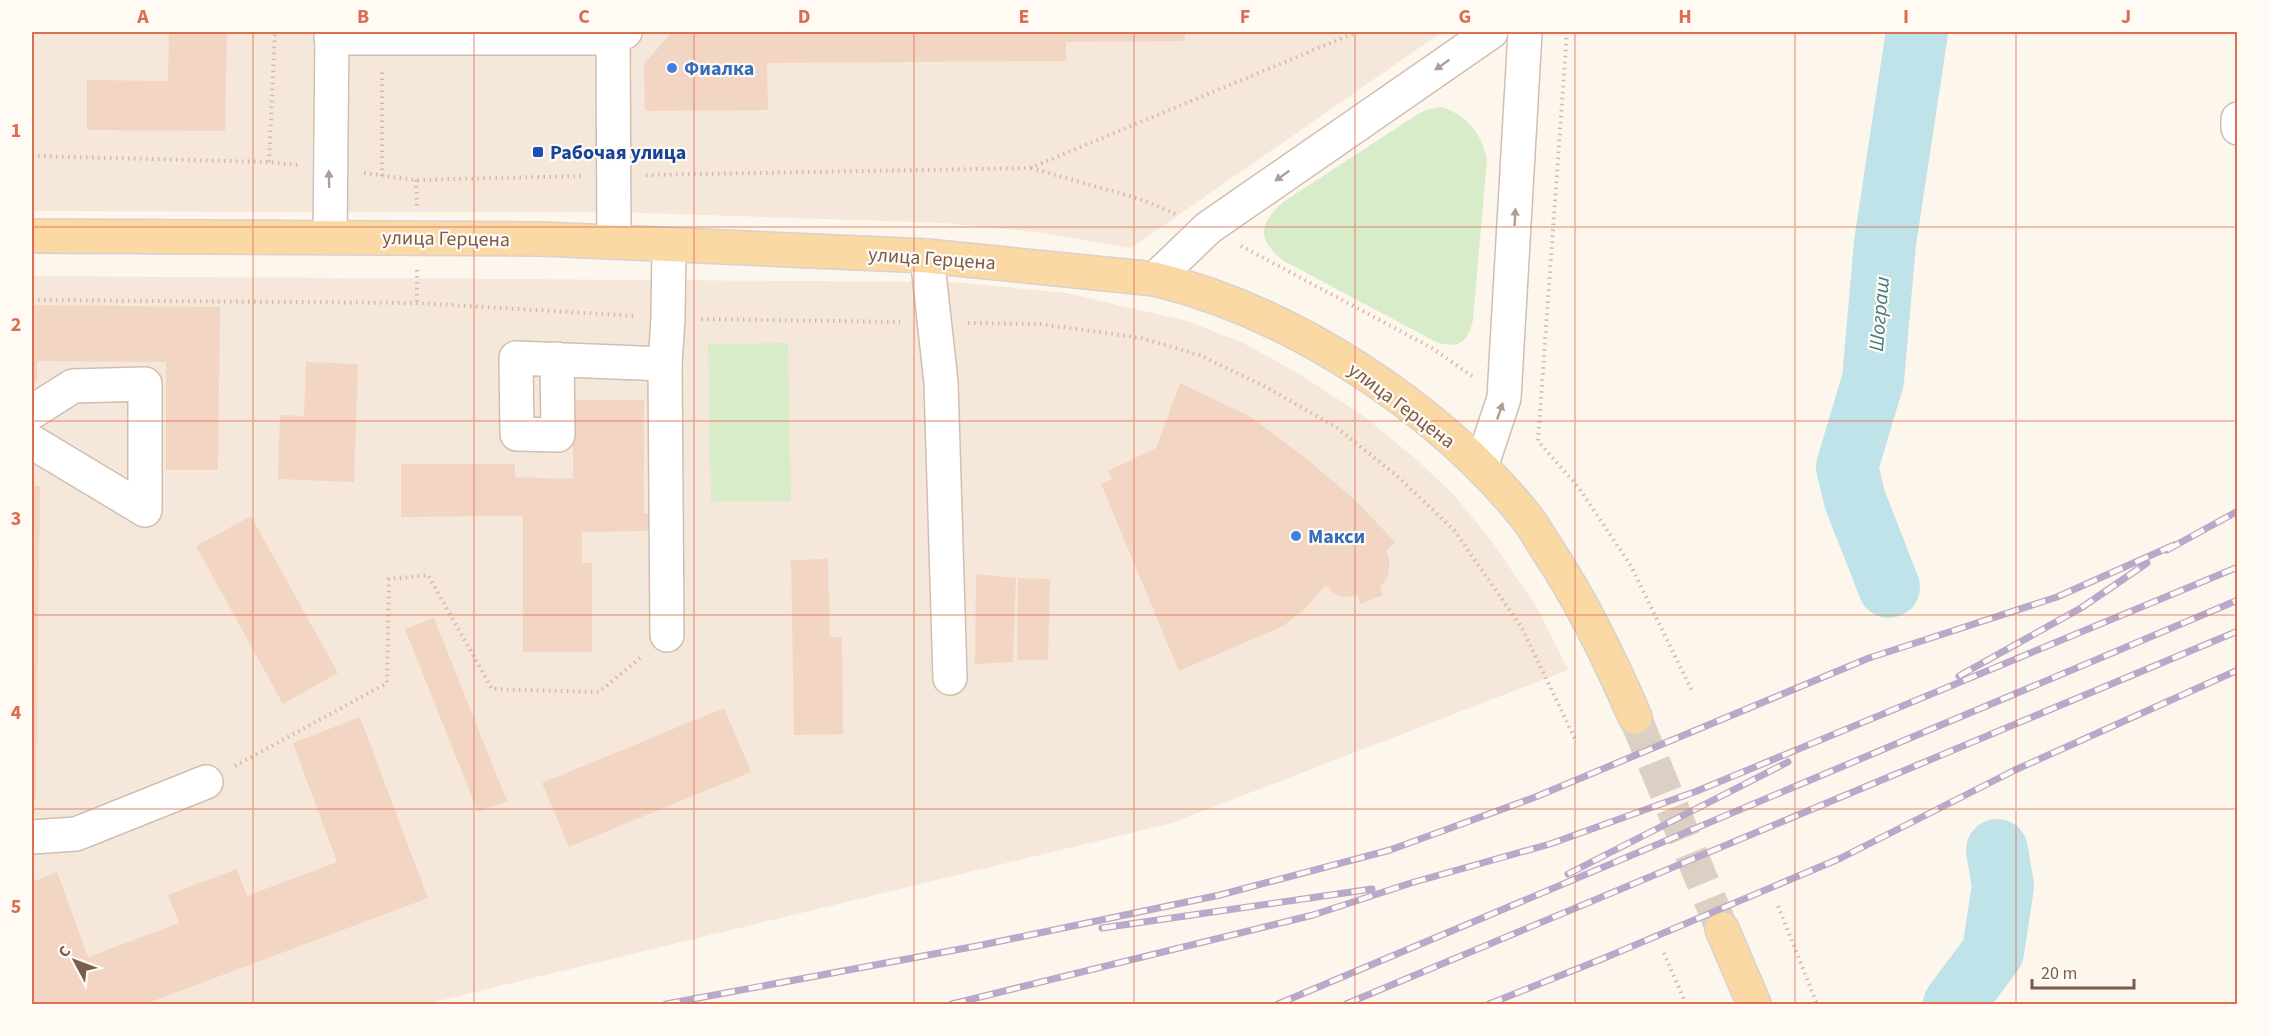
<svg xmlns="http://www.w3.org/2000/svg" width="2269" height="1036" font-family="'Source Sans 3',sans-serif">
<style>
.residential{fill:#f5e8da}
.green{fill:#d8ecc9}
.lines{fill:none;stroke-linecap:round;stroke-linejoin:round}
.river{stroke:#bfe3e8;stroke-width:62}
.building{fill:#f3d5c3}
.major-tunnel{stroke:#dcd0c4;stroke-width:33;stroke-dasharray:33 16;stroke-linecap:butt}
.minor-casing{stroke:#d1beb0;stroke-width:36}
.major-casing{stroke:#dad1cd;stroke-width:36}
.path{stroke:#d9b8a5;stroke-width:4;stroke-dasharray:1.5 4.5;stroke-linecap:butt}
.minor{stroke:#fff;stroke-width:33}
.major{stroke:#fbd9a5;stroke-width:33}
.rail-casing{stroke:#b9a8c9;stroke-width:7}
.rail{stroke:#fffaf3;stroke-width:4.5;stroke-dasharray:14;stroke-linecap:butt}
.oneway{fill:#af9d94}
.grid{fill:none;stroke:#dc6d51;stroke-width:1.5;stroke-opacity:0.55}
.shop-dot{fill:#3f7fe0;stroke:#fffaf3;stroke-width:2}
.transit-dot{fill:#1a4fb4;stroke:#fffaf3;stroke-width:2}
.labels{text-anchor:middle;stroke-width:4.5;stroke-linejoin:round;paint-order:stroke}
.shop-label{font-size:20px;font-weight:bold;fill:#366cbe;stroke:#fffaf3;text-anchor:start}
.transit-label{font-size:20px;font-weight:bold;fill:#164399;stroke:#fffaf3;text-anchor:start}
.street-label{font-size:20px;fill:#7a5c4d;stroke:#fffaf3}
.water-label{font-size:21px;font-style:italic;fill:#437c86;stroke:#fffaf3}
.neatline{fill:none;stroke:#dc6d51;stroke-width:2}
.grid-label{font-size:20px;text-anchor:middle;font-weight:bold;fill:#dc6d51}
</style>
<rect width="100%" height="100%" fill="#fdf6ec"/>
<g class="residential">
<polygon points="32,32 314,32 312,212 32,211"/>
<polygon points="350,32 1442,32 1131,248 1037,232 944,223 614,212 348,212"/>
<polygon points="32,276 953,282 1066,293 1187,321 1243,343 1296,372 1361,414 1416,459 1455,496 1493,543 1538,609 1568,670 1172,823 426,1004 32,1004"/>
</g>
<g class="green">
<path d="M1441 107C1467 115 1481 133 1487 159L1473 320C1467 343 1459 349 1436 342L1284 261C1257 240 1258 225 1283 202L1418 114 1429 109Z"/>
<polygon points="788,343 791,501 711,502 708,344"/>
</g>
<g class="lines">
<g class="river">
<polyline points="1889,587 1855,500 1847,467 1873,380 1885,243 1917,32"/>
<polyline points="1954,1004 1993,952 2003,886 1997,850"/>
</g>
</g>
<g class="building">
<polygon points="169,32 227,32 225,131 87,130 87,80 168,81"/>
<polygon points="672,32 1185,32 1185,41 1066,42 1066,61 767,63 768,110 645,111 644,64"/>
<polygon points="32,305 220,307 218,470 166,470 166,362 37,361 37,383 32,382"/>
<polygon points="306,362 358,364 354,482 278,479 280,415 304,416"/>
<polygon points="1180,383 1251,417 1303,456 1354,499 1395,542 1386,551 1389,560 1389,570 1387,579 1380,586 1383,595 1361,604 1357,595 1348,597 1340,596 1332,592 1326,585 1306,608 1283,626 1179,671 1101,484 1112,479 1108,471 1156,448"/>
<polygon points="573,400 644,400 644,513 650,513 650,531 582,532 582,563 592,563 592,652 523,652 523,516 401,517 401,464 515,464 515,477 573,479"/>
<polygon points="32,486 40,486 36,799 32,799"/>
<polygon points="251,516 338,673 283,704 196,546"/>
<polygon points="828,559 830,637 842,637 843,734 794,735 791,560"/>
<polygon points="976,574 1016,578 1013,662 975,664"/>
<polygon points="1018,578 1050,579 1048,660 1017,660"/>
<polygon points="434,618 507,801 478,812 405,629"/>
<polygon points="724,708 751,772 569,847 542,783"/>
<polygon points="360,717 428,898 145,1004 32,1004 32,882 57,872 88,957 179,923 168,895 237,869 247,896 337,862 293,743"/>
</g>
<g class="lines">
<polyline class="major-tunnel" points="1635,717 1722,929"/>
<defs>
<g id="minor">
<polyline points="331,38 613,38 625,32"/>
<polyline points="613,38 614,242"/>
<polyline points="2238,119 2238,128"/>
<polyline points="330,237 332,32"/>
<polyline points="927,256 941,382 950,678"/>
<polyline points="1155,279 1208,228 1491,32"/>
<polyline points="557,359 558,435 517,434 516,358 665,364"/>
<polyline points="32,412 73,386 145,384 145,510 32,442"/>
<polyline points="1481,467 1504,398 1525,32"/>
<polyline points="667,635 665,364 668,318 669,245"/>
<polyline points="32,837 76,834 206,782"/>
</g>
<g id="major">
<path d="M32 236 542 239 927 256 1155 279C1292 312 1439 408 1527 518 1535 529 1542 541 1549 552 1584 605 1610 659 1635 717"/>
<polyline points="1722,929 1754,1004"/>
</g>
</defs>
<use href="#minor" class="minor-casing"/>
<use href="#major" class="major-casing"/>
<g class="path">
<polyline points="1567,32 1538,441 1579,488 1631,566 1693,693"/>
<polyline points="32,156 269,162 298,165"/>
<polyline points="269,162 275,32"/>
<polyline points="1031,168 1140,199 1175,214"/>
<polyline points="364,173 416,180 582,176"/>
<polyline points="646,175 1030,168 1357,32"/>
<polyline points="382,176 382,71"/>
<polyline points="416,180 417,206"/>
<polyline points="1241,246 1432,348 1472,376"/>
<polyline points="417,270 417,303"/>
<polyline points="32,300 417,303 636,316"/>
<polyline points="701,319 900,322"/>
<polyline points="968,323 1040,324 1141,338 1199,355 1266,387 1336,427 1396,475 1454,530 1522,628 1576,741"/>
<polyline points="235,766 387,683 389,579 428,575 492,689 599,692 641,657"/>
<polyline points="1778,906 1817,1004"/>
<polyline points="1664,953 1686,1004"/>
</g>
<use href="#minor" class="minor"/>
<use href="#major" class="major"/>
<defs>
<g id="rail">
<polyline points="2167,550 2238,511"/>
<polyline points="1959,676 2081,608 2147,563"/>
<polyline points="1568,874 1788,762"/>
<polyline points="1102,928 1372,889"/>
<polyline points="666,1004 982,945 1220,895 1390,850 1533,798 1869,658 2057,597 2174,545"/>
<polyline points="952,1004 1313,915 1411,883 1550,844 1697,791 2238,567"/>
<polyline points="1278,1004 2238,600"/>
<polyline points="1346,1004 2238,631"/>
<polyline points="1489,1004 1602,959 1841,858 2015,770 2238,670"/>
</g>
</defs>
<use href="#rail" class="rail-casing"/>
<use href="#rail" class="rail"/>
</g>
<defs><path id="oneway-solid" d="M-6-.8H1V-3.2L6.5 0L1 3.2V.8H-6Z" transform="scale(1.5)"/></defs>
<g class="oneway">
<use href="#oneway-solid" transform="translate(1442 65) rotate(145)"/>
<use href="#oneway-solid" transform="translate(1282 176) rotate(145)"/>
<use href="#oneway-solid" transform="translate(329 179) rotate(-91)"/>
<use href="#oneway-solid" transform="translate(1515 217) rotate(-87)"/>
<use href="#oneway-solid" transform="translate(1500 411) rotate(-71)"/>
</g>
<path class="grid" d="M253 32V1004M474 32V1004M694 32V1004M914 32V1004M1134 32V1004M1355 32V1004M1575 32V1004M1795 32V1004M2016 32V1004M32 227H2238M32 421H2238M32 615H2238M32 809H2238"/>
<g class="shop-dot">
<circle cx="672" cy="68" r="6"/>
<circle cx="1296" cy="536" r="6"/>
</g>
<rect class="transit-dot" x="532" y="146" width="12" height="12" rx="3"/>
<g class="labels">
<g class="shop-label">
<text x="684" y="75">Фиалка</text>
<text x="1308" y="543">Макси</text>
</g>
<g class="transit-label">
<text x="550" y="159">Рабочая улица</text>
</g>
<g class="street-label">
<text transform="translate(446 238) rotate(1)" y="7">улица Герцена</text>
<text transform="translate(932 258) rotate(4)" y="7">улица Герцена</text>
<text transform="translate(1402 405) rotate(37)" y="7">улица Герцена</text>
</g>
<g class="water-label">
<text transform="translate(1879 314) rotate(-85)" y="7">Шограш</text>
</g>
</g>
<rect width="2269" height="1036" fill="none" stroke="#fffaf3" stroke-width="66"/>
<g transform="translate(75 961) rotate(311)" stroke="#fffaf3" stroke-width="4.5" paint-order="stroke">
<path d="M0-4.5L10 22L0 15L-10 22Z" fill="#7a5c4d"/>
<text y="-9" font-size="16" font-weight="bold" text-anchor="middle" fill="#7a5c4d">С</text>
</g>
<path d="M2032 979v9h102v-9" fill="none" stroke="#7a5c4d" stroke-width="3"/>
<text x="2041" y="979" font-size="18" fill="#7a5c4d" stroke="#fffaf3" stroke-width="4.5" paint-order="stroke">20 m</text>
<rect x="33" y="33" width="2203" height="970" class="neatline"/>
<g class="grid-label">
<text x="143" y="23">A</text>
<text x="363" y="23">B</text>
<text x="584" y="23">C</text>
<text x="804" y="23">D</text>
<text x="1024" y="23">E</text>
<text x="1245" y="23">F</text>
<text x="1465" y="23">G</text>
<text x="1685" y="23">H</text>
<text x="1906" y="23">I</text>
<text x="2126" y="23">J</text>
<text x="16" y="137">1</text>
<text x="16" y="331">2</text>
<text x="16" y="525">3</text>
<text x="16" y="719">4</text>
<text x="16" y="913">5</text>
</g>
</svg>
